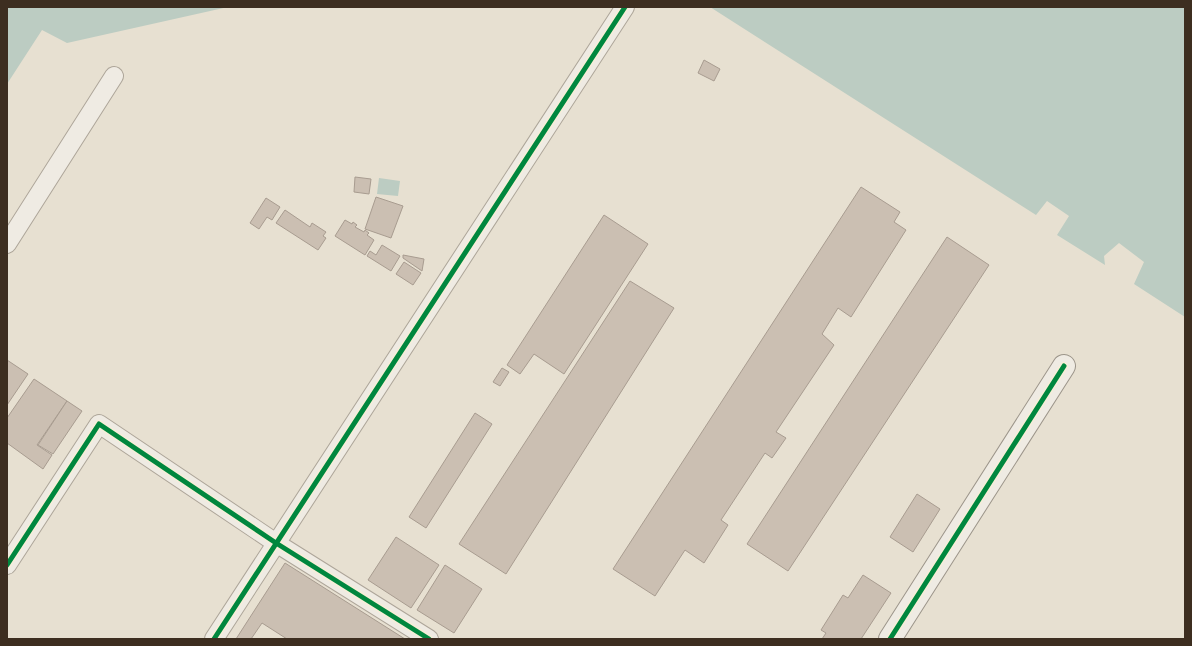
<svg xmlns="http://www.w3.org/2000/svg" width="1192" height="646" font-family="Bitter,serif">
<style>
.water{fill:#bcccc2}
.building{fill:#cbbfb2;stroke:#a89c90}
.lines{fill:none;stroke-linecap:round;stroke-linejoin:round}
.street-casing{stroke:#ada599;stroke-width:20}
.secondary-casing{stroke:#9c958a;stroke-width:24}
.street{stroke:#efebe3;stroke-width:18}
.secondary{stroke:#efebe3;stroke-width:22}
.cycleway-casing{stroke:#f7eed8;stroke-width:8}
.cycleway{stroke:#00873e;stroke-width:5}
</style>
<rect width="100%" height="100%" fill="#e7e0d1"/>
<g class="water">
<polygon points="7,7 228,7 67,43 42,30 7,84"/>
<polygon points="710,7 1185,7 1185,317 1134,284 1144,262 1119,243 1104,256 1105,265 1057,235 1069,216 1047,201 1036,215"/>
<polygon points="379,178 400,181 398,196 377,194"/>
</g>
<g class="building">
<polygon points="704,60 720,69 714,81 698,73"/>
<polygon points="355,177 371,179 369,194 354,192"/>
<polygon points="861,187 900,212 894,222 906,230 851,317 838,308 822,334 834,345 776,432 786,438 772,458 765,453 721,520 728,525 704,563 685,550 655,596 613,569"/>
<polygon points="376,197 403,206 391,238 365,229"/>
<polygon points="266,198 280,207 272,220 267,217 259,229 250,223"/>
<polygon points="285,210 310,227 312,223 326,232 323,236 326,238 318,250 276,223"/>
<polygon points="604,215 648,244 564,374 534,354 520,374 507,365"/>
<polygon points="345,220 352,224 353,222 357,225 355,227 364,232 365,230 369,233 367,235 374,240 365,255 335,236"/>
<polygon points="947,237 989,265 788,571 747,544"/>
<polygon points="382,245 400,256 391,271 367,256 370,251 376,255"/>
<polygon points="403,255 424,259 422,271 403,258"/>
<polygon points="404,262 421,273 413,285 396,274"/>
<polygon points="630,281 674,308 506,574 459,544"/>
<polygon points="7,360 28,374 7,405"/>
<polygon points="502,368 509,372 500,386 493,382"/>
<polygon points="34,379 67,401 37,445 52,455 43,469 7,443 7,418"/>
<polygon points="67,401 82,411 53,454 38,445"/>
<polygon points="475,413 492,424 426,528 409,517"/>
<polygon points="917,494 940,509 913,552 890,537"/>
<polygon points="396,537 439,565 411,608 368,580"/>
<polygon points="285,563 405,639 287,639 262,623 251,639 236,639"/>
<polygon points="445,565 482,589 454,633 417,610"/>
<polygon points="863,575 891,593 861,639 822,639 826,633 821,630 843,595 848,598"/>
</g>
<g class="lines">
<defs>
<g id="street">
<polyline points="7,244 114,76"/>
<polyline points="7,565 99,424 276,543 429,639"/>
<polyline points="214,639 625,7"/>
</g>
<polyline id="secondary" points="890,639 1064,366"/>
</defs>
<use href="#street" class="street-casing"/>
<use href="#secondary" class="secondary-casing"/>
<use href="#street" class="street"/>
<use href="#secondary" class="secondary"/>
<defs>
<g id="cycleway">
<polyline points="7,565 99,424 276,543 429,639"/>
<polyline points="214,639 625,7"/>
<polyline points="890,639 1064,366"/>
</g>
</defs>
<use href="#cycleway" class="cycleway-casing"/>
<use href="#cycleway" class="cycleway"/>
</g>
<rect width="1192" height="646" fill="none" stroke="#3d2e20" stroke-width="16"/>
</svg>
